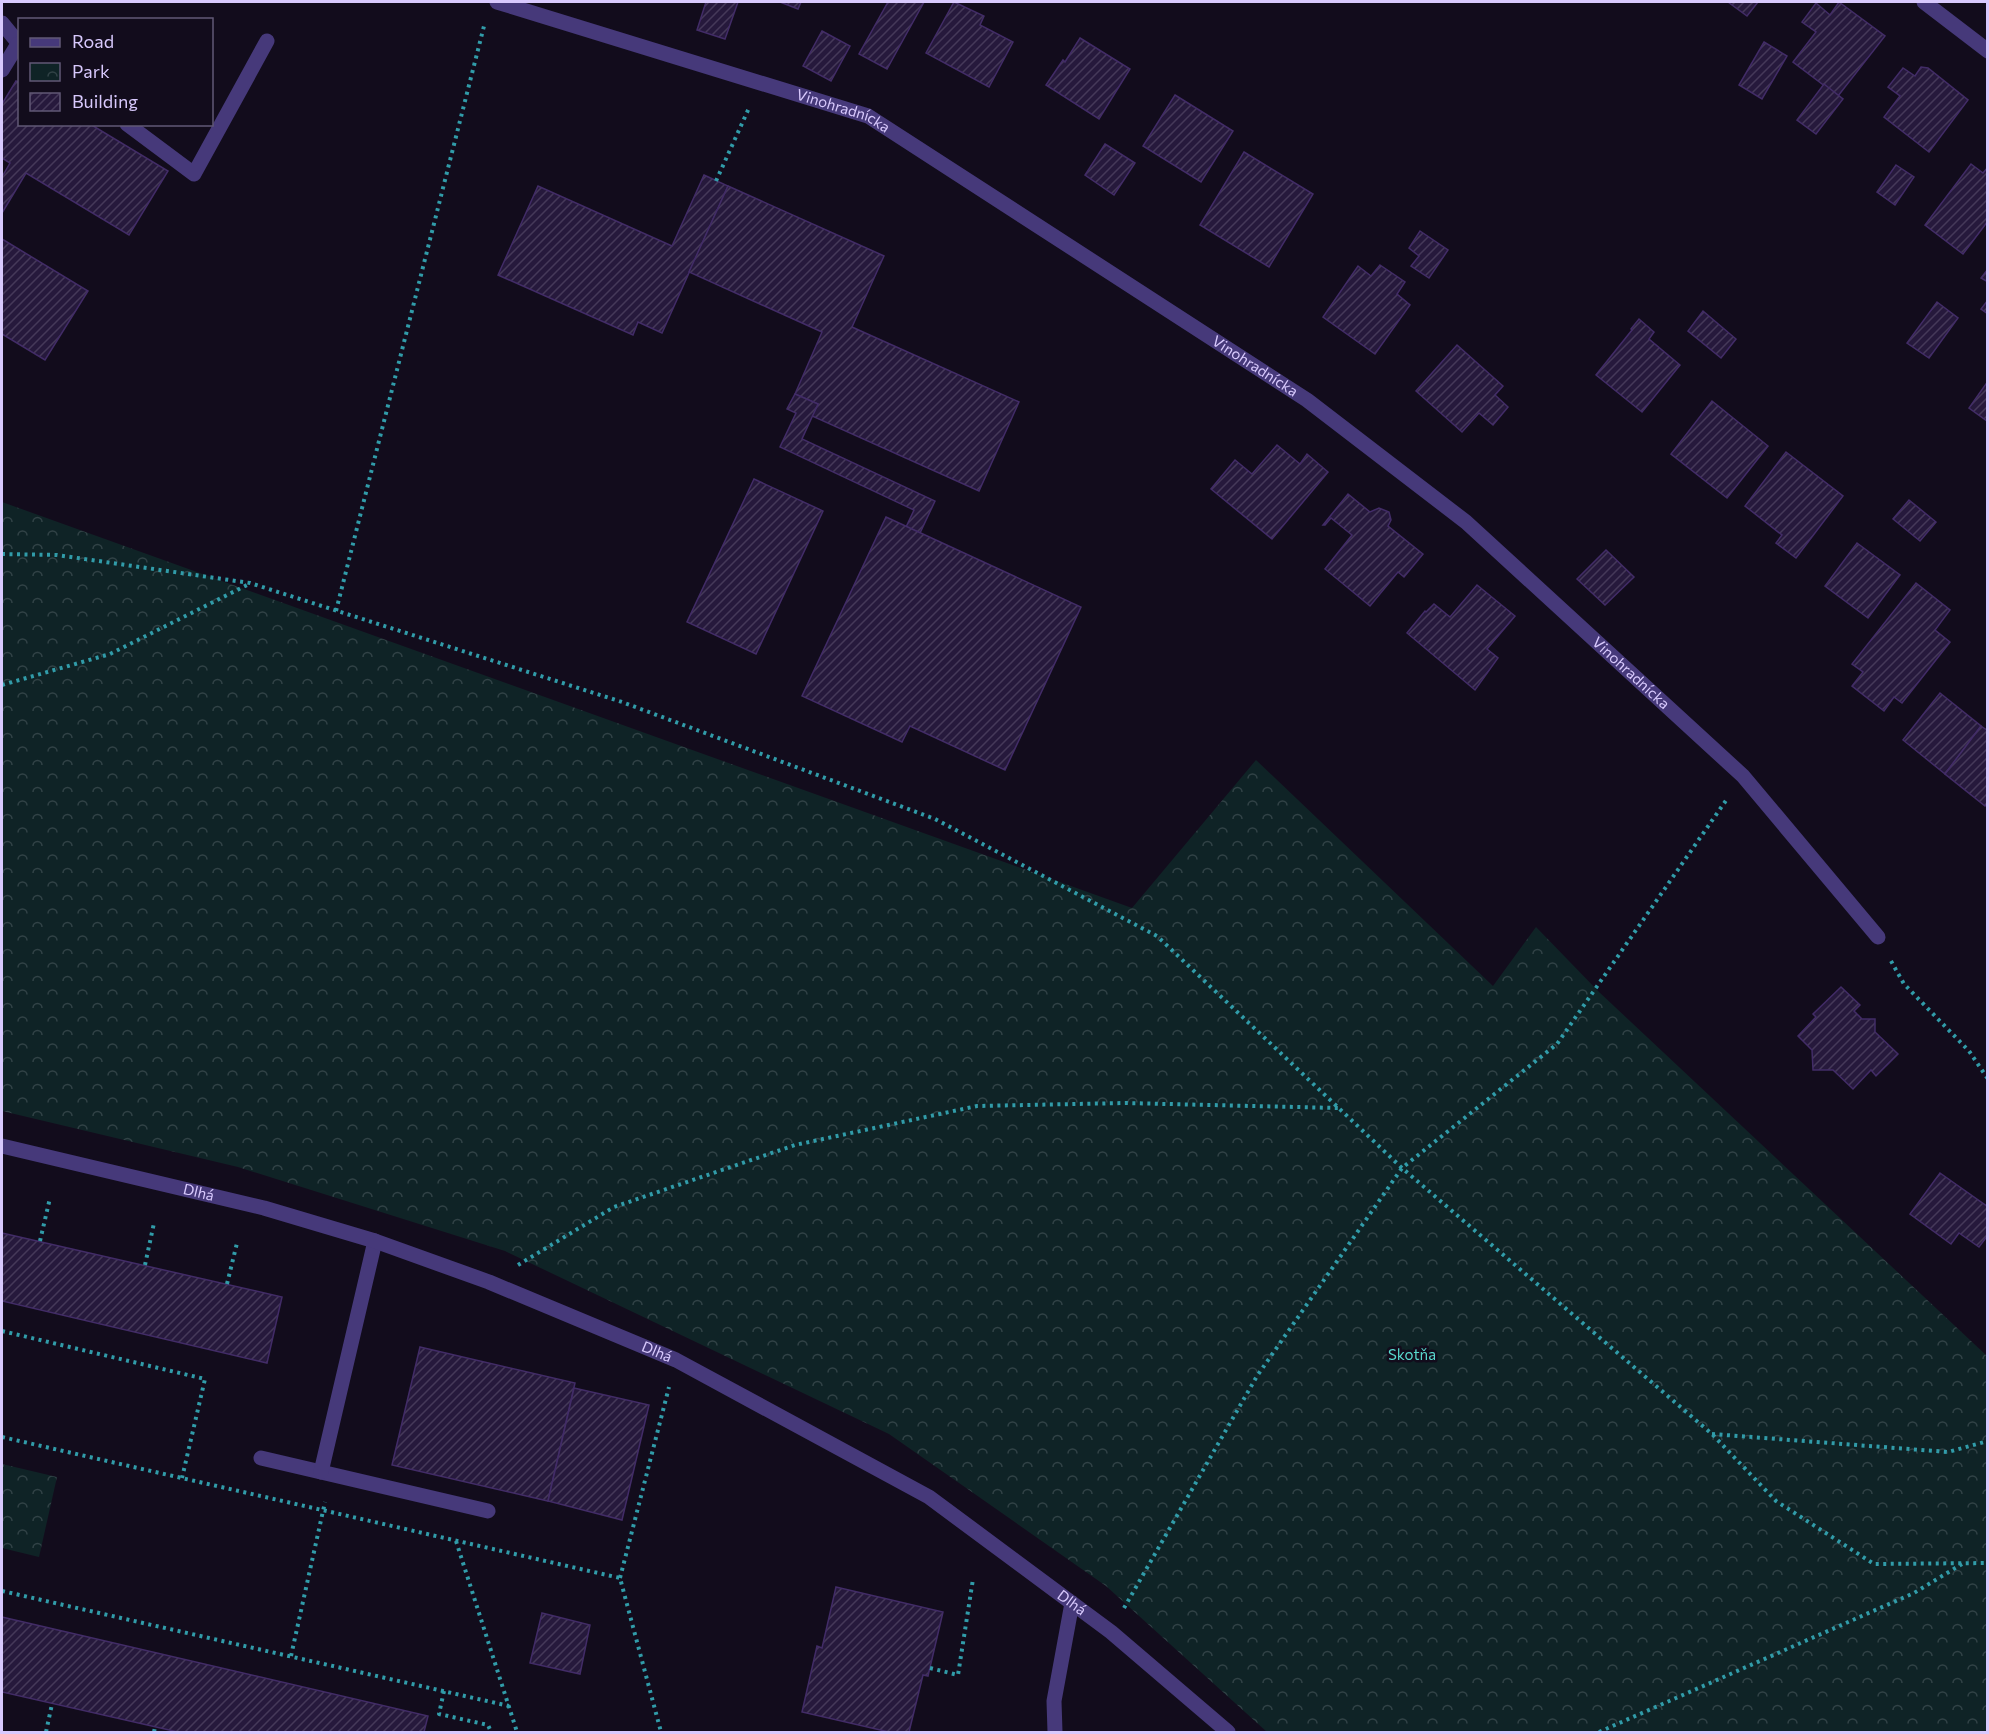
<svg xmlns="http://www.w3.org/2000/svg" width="1989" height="1734" font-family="Commissioner,sans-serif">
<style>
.park{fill:url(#park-crowns)}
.building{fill:url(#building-hatch);stroke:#422c67;stroke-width:1.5}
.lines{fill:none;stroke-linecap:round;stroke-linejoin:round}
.path{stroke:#319ca9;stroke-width:4;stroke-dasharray:3 4.5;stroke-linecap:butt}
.service{stroke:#46397a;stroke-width:15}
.minor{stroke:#46397a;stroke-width:15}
.labels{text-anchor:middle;stroke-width:5;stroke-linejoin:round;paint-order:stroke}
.street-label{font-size:15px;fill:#d8c9fd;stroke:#120c1c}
.park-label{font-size:15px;fill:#59d9cf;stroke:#120c1c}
</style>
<defs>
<pattern id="park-crowns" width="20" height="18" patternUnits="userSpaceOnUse" patternTransform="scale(1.5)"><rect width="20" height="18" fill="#0f2326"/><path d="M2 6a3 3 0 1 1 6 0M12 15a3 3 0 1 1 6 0" fill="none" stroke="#314246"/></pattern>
<pattern id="building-hatch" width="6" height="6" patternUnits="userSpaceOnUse" patternTransform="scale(1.5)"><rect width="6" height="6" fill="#26193c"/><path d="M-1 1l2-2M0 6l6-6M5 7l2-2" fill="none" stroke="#453959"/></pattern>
</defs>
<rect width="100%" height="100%" fill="#120c1c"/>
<g class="park">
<polygon points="2,502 1132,908 1256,760 1493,986 1536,927 1599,992 1987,1356 1987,1732 1267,1732 1106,1586 889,1434 505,1251 238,1167 2,1111"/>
<polygon points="2,1464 57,1477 39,1557 2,1548"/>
</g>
<g class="building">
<polygon points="706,2 738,2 725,39 697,30"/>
<polygon points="780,2 801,2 798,9"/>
<polygon points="888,2 924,2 887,69 859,54"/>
<polygon points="954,2 984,16 980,25 1013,42 989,87 926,53"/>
<polygon points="1728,2 1758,2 1747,16"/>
<polygon points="1839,2 1885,36 1838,96 1793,62 1816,32 1802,22 1816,3 1830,15"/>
<polygon points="822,31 850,46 831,81 803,66"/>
<polygon points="1080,38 1130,69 1099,119 1046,85 1063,60 1065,62"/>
<polygon points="1764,42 1787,56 1762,99 1739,85"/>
<polygon points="1921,67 1928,68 1968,100 1929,152 1884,117 1900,96 1888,87 1903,68 1915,76"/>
<polygon points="16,81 20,83 20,124 90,124 168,171 129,235 26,173 2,213 2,177 10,163 2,158 2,104"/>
<polygon points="1824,84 1843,99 1816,134 1797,120"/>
<polygon points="1175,95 1233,131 1201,182 1143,146"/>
<polygon points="1105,144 1135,163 1114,195 1085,175"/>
<polygon points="1244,152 1313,194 1269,267 1200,225"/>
<polygon points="1971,164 1983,173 1988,167 1988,221 1963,254 1925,225"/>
<polygon points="1896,165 1914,177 1895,205 1877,192"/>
<polygon points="704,175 728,186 662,333 638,322 633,335 498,275 538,186 672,246"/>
<polygon points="728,186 884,256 852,327 1019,402 979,491 812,416 818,404 795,394 822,332 689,272"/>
<polygon points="1420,231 1448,250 1429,278 1411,266 1419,256 1409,248"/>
<polygon points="2,239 88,291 45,360 2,334"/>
<polygon points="1380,265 1405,282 1397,294 1410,305 1375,354 1323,317 1358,266 1371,276"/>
<polygon points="1988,269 1988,282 1981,278"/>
<polygon points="1988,300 1988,314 1981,309"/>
<polygon points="1937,302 1958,318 1929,358 1907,343"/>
<polygon points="1703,311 1736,339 1721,358 1688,331"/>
<polygon points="1639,319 1654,332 1649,339 1680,365 1642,412 1596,375 1632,330 1631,329"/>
<polygon points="1457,345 1503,386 1495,395 1508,407 1493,425 1479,413 1462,432 1416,391"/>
<polygon points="1988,381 1988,420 1987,421 1969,408"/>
<polygon points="795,394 818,404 802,439 935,501 920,533 906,527 914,510 780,447 796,413 787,409"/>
<polygon points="1712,401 1768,446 1727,498 1671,454"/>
<polygon points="1277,445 1300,464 1307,454 1328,472 1272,539 1211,489 1235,460 1252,474"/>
<polygon points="1786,452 1843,496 1796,558 1776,543 1782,535 1745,506"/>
<polygon points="754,479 823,511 756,654 687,622"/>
<polygon points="1348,494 1370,512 1379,508 1389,512 1391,520 1388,526 1423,554 1404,577 1398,572 1370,606 1325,569 1352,535 1331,518 1325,525 1323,525"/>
<polygon points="1909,500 1936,522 1920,541 1893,519"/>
<polygon points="886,517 1081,607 1005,770 910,726 902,742 802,696"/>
<polygon points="1857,543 1900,575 1868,618 1825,586"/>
<polygon points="1606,550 1634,577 1605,605 1577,579"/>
<polygon points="1916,583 1950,610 1935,630 1950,642 1902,703 1894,697 1884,711 1852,686 1863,672 1852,664"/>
<polygon points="1477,585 1515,616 1487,649 1498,658 1475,690 1407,633 1425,611 1426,612 1434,604 1450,617"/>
<polygon points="1940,693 1981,726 1945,774 1903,740"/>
<polygon points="1981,726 1988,731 1988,803 1985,806 1945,774"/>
<polygon points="1841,987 1860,1005 1854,1011 1862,1019 1875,1019 1875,1032 1898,1054 1876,1076 1871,1070 1853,1089 1833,1070 1813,1070 1812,1050 1798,1036 1816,1017 1813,1014"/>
<polygon points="1940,1173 1988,1207 1988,1235 1979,1247 1959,1233 1951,1244 1910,1214"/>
<polygon points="2,1233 282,1297 267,1363 2,1301"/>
<polygon points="420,1347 575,1383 548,1501 392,1465"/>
<polygon points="574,1388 649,1405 622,1520 548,1501"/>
<polygon points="836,1587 943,1612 928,1676 923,1675 909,1732 889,1732 802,1712 817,1646 822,1648"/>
<polygon points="542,1613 590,1625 580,1674 530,1663"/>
<polygon points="2,1617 428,1716 424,1732 178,1732 2,1692"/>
</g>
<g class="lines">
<g class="path">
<polyline points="716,181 749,108"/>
<polyline points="2,554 57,555 250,583 622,702 935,819 1157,936 1402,1168 1712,1434 1776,1501 1874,1564 1988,1563"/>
<polyline points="336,611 484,26"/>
<polyline points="2,685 110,654 249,584"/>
<polyline points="1891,961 1904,984 1969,1051 1988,1079"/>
<polyline points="40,1241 50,1198"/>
<polyline points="145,1265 154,1223"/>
<polyline points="518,1265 614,1207 795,1145 977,1106 1125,1103 1338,1108"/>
<polyline points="227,1284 237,1243"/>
<polyline points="2,1331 205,1379 182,1478"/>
<polyline points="1712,1434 1948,1452 1988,1441"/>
<polyline points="2,1437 620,1578 661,1732"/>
<polyline points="456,1541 517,1732"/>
<polyline points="620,1578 669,1387"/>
<polyline points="2,1591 509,1706"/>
<polyline points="1124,1608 1257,1376 1402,1168 1557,1044 1727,799"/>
<polyline points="291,1656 325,1502"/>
<polyline points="930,1668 958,1675 973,1579"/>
<polyline points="444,1691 439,1714 488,1725 491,1732"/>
<polyline points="46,1732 52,1704"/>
<polyline points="154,1732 155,1727"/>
<polyline points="1599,1732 1914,1593 1962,1564"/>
</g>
<g class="service">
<polyline points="2,23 20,45"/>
<polyline points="2,70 18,44"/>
<polyline points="127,124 194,174 267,41"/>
<polyline points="261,1458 488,1511"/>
<polyline points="321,1472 375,1241"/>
<polyline points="1055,1732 1054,1701 1072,1603"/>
</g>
<g class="minor">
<path id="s1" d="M497 2 868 116 1307 400 1466 522 1743 776 1878 937"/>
<polyline points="1924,2 1988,51"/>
<path id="s2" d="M2 1146 264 1208 375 1241 489 1282 676 1360 929 1497 1111 1632 1228 1732"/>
</g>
</g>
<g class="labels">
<g class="street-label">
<text dy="5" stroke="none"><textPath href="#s1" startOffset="363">Vinohradnícka</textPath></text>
<text dy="5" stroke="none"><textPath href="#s1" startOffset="849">Vinohradnícka</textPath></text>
<text dy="5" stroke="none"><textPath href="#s1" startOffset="1335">Vinohradnícka</textPath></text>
<text dy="5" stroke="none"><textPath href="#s2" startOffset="202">Dlhá</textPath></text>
<text dy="5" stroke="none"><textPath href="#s2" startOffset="688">Dlhá</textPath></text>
<text dy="5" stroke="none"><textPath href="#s2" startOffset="1174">Dlhá</textPath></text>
</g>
<g class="park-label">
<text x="1412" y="1360">Skotňa</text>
</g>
</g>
<rect width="1989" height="1734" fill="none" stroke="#d8c9fd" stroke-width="6"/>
<rect x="18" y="18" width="195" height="108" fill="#120c1c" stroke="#615876" stroke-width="1.5"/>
<rect x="30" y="38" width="30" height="9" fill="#46397a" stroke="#615876" stroke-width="1.5"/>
<text x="72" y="48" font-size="18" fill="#d8c9fd">Road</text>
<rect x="30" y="63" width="30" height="18" fill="url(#park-crowns)" stroke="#615876" stroke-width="1.5"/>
<text x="72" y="78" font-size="18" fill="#d8c9fd">Park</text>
<rect x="30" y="93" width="30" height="18" fill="url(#building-hatch)" stroke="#615876" stroke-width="1.5"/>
<text x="72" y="108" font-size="18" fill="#d8c9fd">Building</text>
</svg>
